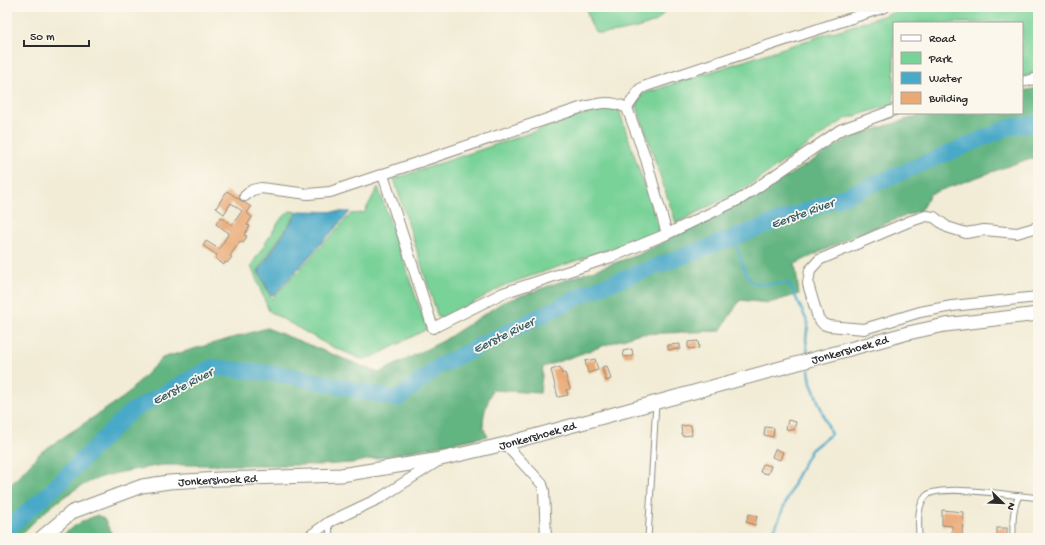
<svg xmlns="http://www.w3.org/2000/svg" width="1045" height="545" font-family="'Gochi Hand',sans-serif">
<style>
.green{fill:#79d298;stroke:#527e62}
.forest{fill:#62b480;stroke:#467056}
.water{fill:#48a9c8;stroke:#3a6a7a}
.lines{fill:none;stroke-linecap:round;stroke-linejoin:round}
.stream{stroke:#48a9c8;stroke-width:2.5}
.river{stroke:#48a9c8;stroke-width:16}
.building{fill:#eaa974}
.service-casing{stroke:#8e8c80;stroke-width:7}
.minor-casing{stroke:#8e8c80;stroke-width:12}
.tertiary-casing{stroke:#8e8c80;stroke-width:15}
.service{stroke:#fff;stroke-width:5}
.minor{stroke:#fff;stroke-width:10}
.tertiary{stroke:#fff;stroke-width:13}
.labels{text-anchor:middle;stroke-width:3.5;stroke-linejoin:round;paint-order:stroke}
.street-label{font-size:12px;fill:#2b2b2b;stroke:#fbf7ec}
.water-label{font-size:13px;font-style:italic;fill:#375d6a;stroke:#fbf7ec}
</style>
<rect width="100%" height="100%" fill="#fbf7ec"/>
<filter id="ink" filterUnits="userSpaceOnUse"><feTurbulence type="fractalNoise" baseFrequency=".025" numOctaves="2"/><feDisplacementMap in="SourceGraphic" scale="8" xChannelSelector="R" yChannelSelector="G"/><feConvolveMatrix kernelMatrix="1 2 1 2 8 2 1 2 1" color-interpolation-filters="sRGB"/></filter>
<filter id="wash" filterUnits="userSpaceOnUse"><feTurbulence type="fractalNoise" baseFrequency=".012" numOctaves="4" result="noise"/><feDisplacementMap in="SourceGraphic" scale="16" xChannelSelector="R" yChannelSelector="G"/><feGaussianBlur stdDeviation="0.9" result="paint"/><feColorMatrix in="noise" values="0 0 0 0 0 0 0 0 0 0 0 0 0 0 0 0 0 1.4 0 .05"/><feComposite in="paint" operator="in"/></filter>
<g filter="url(#wash)">
<rect width="100%" height="100%" fill="#f2ecd6"/>
<g class="green">
<path d="M586 7H667C664 12 660 19 655 22 647 26 605 37 597 32 590 28 588 15 586 7Z"/>
<polygon points="910,7 943,7 944,10 954,7 1038,7 1038,72 1022,77 1022,23 894,23 894,104 845,119 746,188 676,223 637,107 639,95"/>
<polygon points="609,106 619,110 660,232 505,285 444,319 438,317 394,179"/>
<polygon points="378,187 427,329 375,356 362,359 328,345 269,311 251,266 280,220 290,211 297,212 259,268 258,273 272,299 351,214 364,213"/>
</g>
<g class="forest">
<path d="M1038 88V158L1028 159 930 194 921 210 856 235 795 264 799 294 769 303 740 300 720 331 637 334 543 367 540 393 492 390C488 403 477 424 488 436L352 463 320 465H163C144 468 124 471 105 476 72 486 41 513 18 538H7V489L41 452 124 397 162 358 267 328 379 373 443 341 503 302 640 254 778 182 851 137 927 113H1022V91Z"/>
<path d="M97 515 104 519 114 538H60C70 527 83 521 97 515Z"/>
</g>
<polygon class="water" points="299,211 350,212 274,295 271,295 259,272 260,269"/>
<g class="lines">
<g class="stream">
<polyline points="734,237 744,269 751,282 765,284 789,283 808,323 806,339 808,355"/>
<polyline points="771,538 796,478 811,450 831,434 811,383 809,370"/>
</g>
<polyline class="river" points="7,529 51,491 130,412 212,367 292,376 398,399 439,366 593,290 853,193 1010,127 1038,123"/>
</g>
<g id="blocks">
<g class="building">
<polygon points="227,191 251,207 247,213 252,217 247,225 250,226 244,235 247,236 243,243 240,241 230,256 232,257 227,263 225,262 224,265 215,258 217,255 203,246 206,241 219,249 229,233 216,224 221,217 232,225 242,211 231,203 224,214 216,208"/>
<polygon points="698,341 699,348 688,349 688,342"/>
<polygon points="680,344 680,349 668,350 668,345"/>
<polygon points="632,349 633,356 624,357 623,351"/>
<polygon points="595,359 598,370 588,373 585,361"/>
<polygon points="607,366 611,379 606,381 602,367"/>
<polygon points="560,367 562,374 565,373 570,389 566,390 568,395 558,397 551,370"/>
<polygon points="788,420 796,422 794,430 786,429"/>
<polygon points="691,425 692,435 682,436 681,426"/>
<polygon points="765,427 774,428 773,437 764,435"/>
<polygon points="775,449 783,452 780,460 772,457"/>
<polygon points="763,464 771,466 768,474 760,472"/>
<polygon points="942,510 963,512 962,538 952,538 952,526 942,525"/>
<polygon points="749,514 757,516 755,525 746,522"/>
<rect x="997" y="528" width="10" height="10"/>
</g>
</g>
</g>
<g filter="url(#ink)">
<use href="#blocks" fill-opacity="0" stroke="#8e8c80" stroke-width="1"/>
<g class="lines">
<defs>
<g id="service">
<polyline points="329,522 330,538"/>
<polyline points="648,538 656,403"/>
<path d="M919 538C919 525 916 507 926 496 938 483 1018 496 1038 498"/>
<path d="M1013 538C1013 523 1012 509 1019 496"/>
</g>
<g id="minor">
<polyline points="1022,82 1038,78"/>
<polyline points="627,108 640,89 646,86 885,7"/>
<polyline points="383,175 433,328 503,293 611,257 667,234 742,198 840,130 894,110"/>
<path d="M245 196 252 190 261 188 308 194 330 192 580 108C598 103 610 100 627 108L646 159 667 234"/>
<polyline points="1038,227 1017,233 984,230 966,233 947,227 934,217 926,216 908,222 819,260 810,270 808,284 818,318 823,324 829,326 864,329 920,312 952,306 1038,297"/>
<polyline points="505,444 542,484 544,491 546,538"/>
<polyline points="307,538 329,522 380,498 438,461"/>
</g>
<g id="tertiary">
<path id="s1" d="M41 538 72 512 142 486 169 482 220 479 341 475 441 459 505 444 908 333 945 325 1038 314"/>
</g>
</defs>
<use href="#service" class="service-casing"/>
<use href="#minor" class="minor-casing"/>
<use href="#tertiary" class="tertiary-casing"/>
<use href="#service" class="service"/>
<use href="#minor" class="minor"/>
<use href="#tertiary" class="tertiary"/>
</g>
</g>
<g class="labels">
<g class="street-label">
<text dy="4" stroke="none"><textPath href="#s1" startOffset="839">Jonkershoek Rd</textPath></text>
<text dy="4" stroke="none"><textPath href="#s1" startOffset="515">Jonkershoek Rd</textPath></text>
<text dy="4" stroke="none"><textPath href="#s1" startOffset="191">Jonkershoek Rd</textPath></text>
</g>
<g class="water-label">
<text transform="translate(802 212) rotate(-20)" y="5">Eerste River</text>
<text transform="translate(503 334) rotate(-26)" y="5">Eerste River</text>
<text transform="translate(182 385) rotate(-27)" y="5">Eerste River</text>
</g>
</g>
<rect width="1045" height="545" fill="none" stroke="#fbf7ec" stroke-width="24"/>
<rect x="893" y="22" width="130" height="92" fill="#fbf7ec" stroke="#a8a59f"/>
<rect x="901" y="35" width="20" height="6" fill="#ffffff" stroke="#a8a59f"/>
<text x="929" y="42" font-size="12" fill="#2b2b2b">Road</text>
<rect x="901" y="52" width="20" height="12" fill="#79d298" stroke="#a8a59f"/>
<text x="929" y="62" font-size="12" fill="#2b2b2b">Park</text>
<rect x="901" y="72" width="20" height="12" fill="#48a9c8" stroke="#a8a59f"/>
<text x="929" y="82" font-size="12" fill="#2b2b2b">Water</text>
<rect x="901" y="92" width="20" height="12" fill="#eaa974" stroke="#a8a59f"/>
<text x="929" y="102" font-size="12" fill="#2b2b2b">Building</text>
<g transform="translate(1003 503) rotate(113)" stroke="#fbf7ec" stroke-width="3" paint-order="stroke">
<path d="M0-3L7 15L0 10L-7 15Z" fill="#2b2b2b"/>
<text y="-6" font-size="11" font-weight="bold" text-anchor="middle" fill="#2b2b2b">N</text>
</g>
<path d="M24 40v6h65v-6" fill="none" stroke="#2b2b2b" stroke-width="2"/>
<text x="30" y="40" font-size="12" fill="#2b2b2b" stroke="#fbf7ec" stroke-width="3" paint-order="stroke">50 m</text>
</svg>
